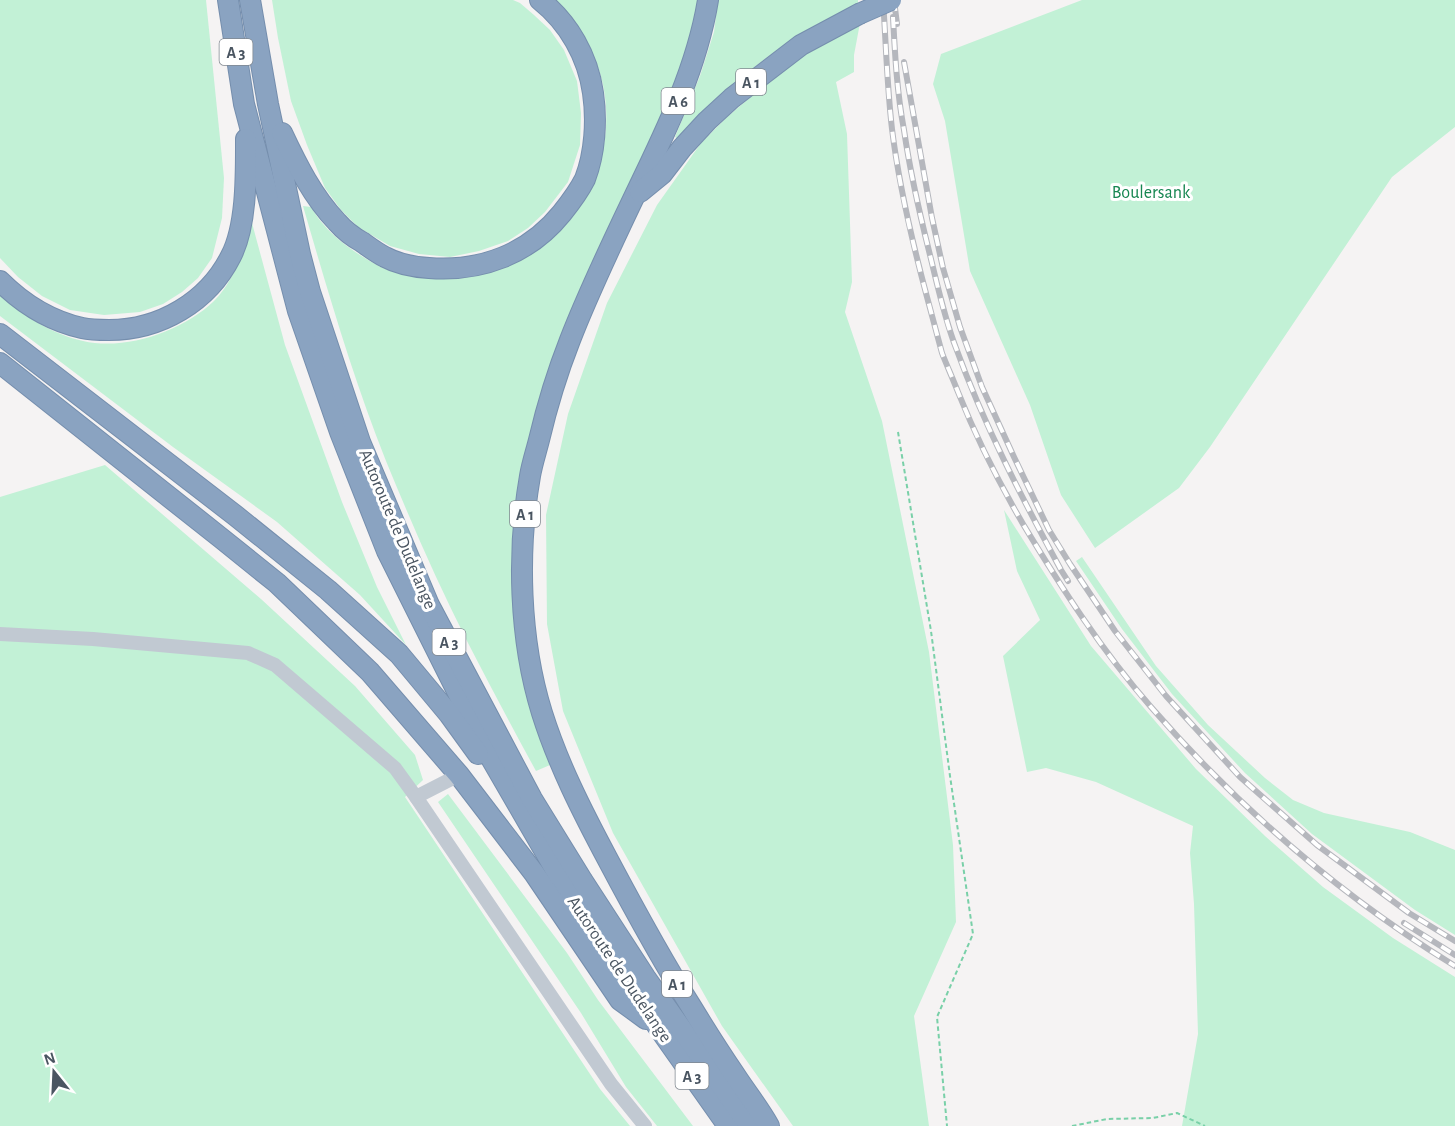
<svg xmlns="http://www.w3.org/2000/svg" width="1455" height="1126" font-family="'Alegreya Sans',sans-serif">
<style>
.green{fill:#c2f1d6}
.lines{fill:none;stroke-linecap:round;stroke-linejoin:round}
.highway-casing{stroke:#758ead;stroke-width:22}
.path{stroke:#79d0a8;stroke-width:2;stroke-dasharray:4.5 3;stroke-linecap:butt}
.minor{stroke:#c1c9d2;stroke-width:14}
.highway{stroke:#8aa3c1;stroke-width:20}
.rail-casing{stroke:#b5b7bd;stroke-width:6}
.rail{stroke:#fff;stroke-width:4;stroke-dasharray:11;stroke-linecap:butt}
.highway-bridge-casing{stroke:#758ead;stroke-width:22;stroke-linecap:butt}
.highway-bridge{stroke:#8aa3c1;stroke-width:20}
.labels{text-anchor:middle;stroke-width:6;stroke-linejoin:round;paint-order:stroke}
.shield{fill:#fff;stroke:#808890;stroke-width:1.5}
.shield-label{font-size:16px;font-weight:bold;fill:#4a5561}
.park-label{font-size:18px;fill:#168651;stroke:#fff}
.street-label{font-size:18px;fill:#4a5561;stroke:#fff}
</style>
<rect width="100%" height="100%" fill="#f5f3f3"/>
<g class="green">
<polygon points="0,0 206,0 224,178 222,218 212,258 198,278 182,292 163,304 140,312 104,315 70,310 42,296 18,277 0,258"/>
<polygon points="272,0 513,0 520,3 534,15 550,30 564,50 577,81 581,113 580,145 568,182 545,212 528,228 508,241 479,251 450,257 419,254 390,246 358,227 341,210 325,188 307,145 291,101 278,38"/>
<path d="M553 0H698L695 19 680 70 654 133 577 296 555 353 526 448 515 519 512 585 517 640 530 702 550 765 536 771C513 729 490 686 468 643 438 584 411 522 386 461 353 378 328 292 303 206L311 207C315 213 319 220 324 225 337 241 364 259 383 268 397 274 416 277 432 278 492 282 550 255 582 203 587 195 593 187 596 179 600 168 602 156 604 144 609 115 606 82 593 55 584 34 568 17 553 0Z"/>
<path d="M718 0H858V6C837 17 815 26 795 38 751 66 714 102 678 139L675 137 700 76 714 32Z"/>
<polygon points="1082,0 1455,0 1455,127 1392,177 1210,447 1179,488 1095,548 1061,495 1030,405 970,271 945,121 933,84 941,54"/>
<polygon points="860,23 854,55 854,72 836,82 847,134 852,282 845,312 882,421 929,652 953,845 956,922 914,1016 929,1126 793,1126 722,1026 613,833 563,711 547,624 546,515 568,414 607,303 657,205 701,143 727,117 792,62 845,30"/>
<path d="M252 223 285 345 342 502 377 587 406 645 360 595 277 522 173 447 0 316V295C24 316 52 334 83 341 126 351 183 331 214 301 235 280 243 250 252 223Z"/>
<polygon points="105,465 261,599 355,686 415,755 423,780 405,797 600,1089 630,1126 0,1126 0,497"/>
<polygon points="1004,510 1091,646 1196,769 1265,836 1323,887 1393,938 1455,977 1455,1126 1182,1126 1198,1034 1194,904 1190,853 1193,826 1096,782 1046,768 1027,772 1003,656 1040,620 1017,571"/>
<polygon points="1082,557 1156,666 1208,725 1265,778 1293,800 1324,813 1410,832 1455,850 1455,935 1415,910 1312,834 1245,773 1172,694 1122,629 1076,561"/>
<polygon points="448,794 567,953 598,1000 693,1126 657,1126 626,1087 581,1013 438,802"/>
</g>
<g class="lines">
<defs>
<g id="highway">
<polyline points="228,0 244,104 298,311 340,432 387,551 488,753 566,888 632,990 728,1126"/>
<polyline points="250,0 268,104 300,254 310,292 360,442 429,605 532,799 582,880 645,977 750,1126"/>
<path d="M708 0C697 68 665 133 635 195 612 243 589 291 570 340 557 373 547 406 539 440 536 452 532 464 530 476 517 551 519 639 542 713 558 764 582 811 607 858 634 909 661 959 692 1008 706 1031 720 1053 735 1075 746 1092 759 1108 769 1126"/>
<path d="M282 133C297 165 313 197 337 222 344 230 353 237 362 242 369 247 377 253 385 257 398 264 414 267 429 268 481 272 529 254 562 213 570 203 579 191 585 179 595 153 597 120 593 93 588 57 569 23 540 0"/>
<polyline points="640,192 662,174 682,148 707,121 732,98 801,45 859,14"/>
<path d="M0 281C23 304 51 321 82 328 91 330 100 330 109 330 160 330 208 302 231 256 247 225 246 174 246 139"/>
<polyline points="0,334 236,516 328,590 399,654 449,714 478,754"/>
<polyline points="0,363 221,538 277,583 370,672 459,775 534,873 620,1000 646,1019"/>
</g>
</defs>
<use href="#highway" class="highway-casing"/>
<g class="path">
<polyline points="898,432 931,631 950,776 973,934 937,1017 947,1126"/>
<polyline points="1072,1126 1107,1119 1153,1118 1177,1113 1205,1126"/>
</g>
<g class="minor">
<polyline points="0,634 93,639 248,653 275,665 395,768 416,797 611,1084 645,1126"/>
<polyline points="416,797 459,775"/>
</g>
<use href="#highway" class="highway"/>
<defs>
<g id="rail">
<path d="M883 0C886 43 887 86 892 129 899 186 912 241 927 297 932 315 937 335 942 353 947 366 953 379 958 392 976 437 998 481 1023 524 1061 587 1102 651 1151 707 1239 808 1341 896 1455 966"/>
<polyline points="894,0 897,24"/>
<path d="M893 17C895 55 897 93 904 130 910 171 919 211 929 251 937 283 944 317 956 348 984 425 1022 498 1061 570L1068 581"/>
<polyline points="904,62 932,218 943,268 960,327 982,387 1014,457 1049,530 1070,564 1115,631 1166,696 1240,777 1317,845 1409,913 1455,941"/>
<polyline points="1404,923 1455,955"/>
</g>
</defs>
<use href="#rail" class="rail-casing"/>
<use href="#rail" class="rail"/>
<defs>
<polyline id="highway-bridge" points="859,14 891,0"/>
</defs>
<use href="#highway-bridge" class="highway-bridge-casing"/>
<use href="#highway-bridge" class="highway-bridge"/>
</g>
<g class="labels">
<g class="shield">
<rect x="219.5" y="39" width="33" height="26" rx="4.5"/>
<rect x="736" y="69" width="30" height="26" rx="4.5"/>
<rect x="661.5" y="88" width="33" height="26" rx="4.5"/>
<rect x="510" y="501" width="30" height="26" rx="4.5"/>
<rect x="432.5" y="629" width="33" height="26" rx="4.5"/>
<rect x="662" y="971" width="30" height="26" rx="4.5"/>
<rect x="675.5" y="1063" width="33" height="26" rx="4.5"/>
</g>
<g class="shield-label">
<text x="236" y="58">A 3</text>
<text x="751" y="88">A 1</text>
<text x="678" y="107">A 6</text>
<text x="525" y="520">A 1</text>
<text x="449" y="648">A 3</text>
<text x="677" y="990">A 1</text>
<text x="692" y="1082">A 3</text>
</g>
<g class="park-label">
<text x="1151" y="198">Boulersank</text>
</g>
<g class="street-label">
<text transform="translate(398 529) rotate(67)" y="6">Autoroute de Dudelange</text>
<text transform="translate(620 969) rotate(56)" y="6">Autoroute de Dudelange</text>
</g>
</g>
<g transform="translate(54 1072) rotate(342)" stroke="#ffffff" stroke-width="4.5" paint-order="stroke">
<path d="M0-4.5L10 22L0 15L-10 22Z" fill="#4a5561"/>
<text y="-9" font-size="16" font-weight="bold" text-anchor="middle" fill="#4a5561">N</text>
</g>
</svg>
